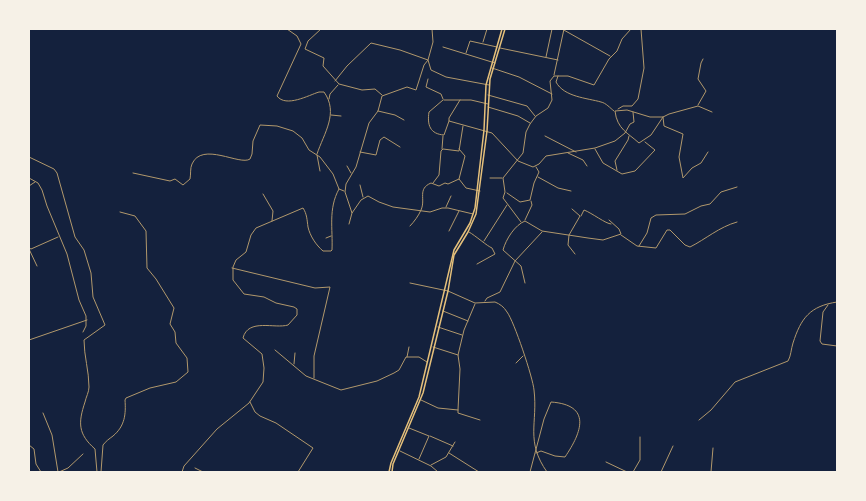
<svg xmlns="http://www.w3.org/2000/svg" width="866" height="501" font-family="Arial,sans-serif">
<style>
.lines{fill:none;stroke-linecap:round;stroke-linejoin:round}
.minor{stroke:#b1986c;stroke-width:1}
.tertiary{stroke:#b1986c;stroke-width:1}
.trunk{stroke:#e5c07b;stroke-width:1.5}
</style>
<rect width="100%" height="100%" fill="#14213d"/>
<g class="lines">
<g class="minor">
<polyline points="321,29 308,41 305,49 324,58 323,66 339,84 362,90 375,89 382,95"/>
<polyline points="562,29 610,56"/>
<polyline points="483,42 487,29"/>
<polyline points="443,47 495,63"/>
<polyline points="500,48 558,60"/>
<polyline points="466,53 470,41 497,47"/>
<polyline points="546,57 552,29"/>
<polyline points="492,68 519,77 552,94"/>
<polyline points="554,75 564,29"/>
<path d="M558 76 556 82C564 97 587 98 601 102 606 103 610 108 614 111"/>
<polyline points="428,79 426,87 441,94 443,99"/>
<polyline points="335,81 347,66 371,43 400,50 428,60 424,65 416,90 407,87 382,96 378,111 369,123 356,167 346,184 345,192 352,213 361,200 368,196 379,202 393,207 430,212 442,208 448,208 473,214"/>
<polyline points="488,95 527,106 535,116"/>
<polyline points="329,99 330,94 338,85"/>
<path d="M443 100 429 112C427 125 430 134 444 135L449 121"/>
<polyline points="444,100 471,100 488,104"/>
<polyline points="460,100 449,118 449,121 492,133 518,161 533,167 539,164 546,156 595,148 615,141 625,133 630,124 634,122 633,112"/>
<polyline points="698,105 706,91 698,79 701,63 703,59"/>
<polyline points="488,107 518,116 530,123"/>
<polyline points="618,109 623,106 632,106 638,99 644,68 641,29"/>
<polyline points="378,111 395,115 404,120"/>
<polyline points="331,115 341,116"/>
<path d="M663 117 651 135 639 143C628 133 617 129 615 111L627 110 650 117H663L669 114 698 106 712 112"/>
<polyline points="663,117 664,126 683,134 679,157 683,178 692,168 701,163 708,152"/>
<polyline points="545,136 576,152"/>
<polyline points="442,149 443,136"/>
<polyline points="595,149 603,163 622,174 635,171 655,150 645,142"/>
<polyline points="360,152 376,155 380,140 384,137 400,147"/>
<polyline points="568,153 583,160 587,166"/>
<polyline points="317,155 320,171"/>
<path d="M29 157 54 169 57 173 75 237 84 250 91 273 93 297 105 325 84 340C84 356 89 371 89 387 89 392 86 397 85 402 78 423 78 434 95 449L97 472"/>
<polyline points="347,166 351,173"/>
<polyline points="617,170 615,161 628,140 629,136"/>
<polyline points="538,177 558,188 571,191"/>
<polyline points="29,178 38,183 42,190 47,206 67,254 79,300 86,316 86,326 83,332"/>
<polyline points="490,178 502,178"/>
<polyline points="459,179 465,156 459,149"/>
<polyline points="433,183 439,175 441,151 443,149 459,151 463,126"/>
<polyline points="360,185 363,197"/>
<polyline points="29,186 35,182"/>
<polyline points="339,189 344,191"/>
<polyline points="507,193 520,202 530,200 534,183 539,172 536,167"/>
<polyline points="446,207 451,196"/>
<polyline points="572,209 580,216 569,235 568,245 575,254"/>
<path d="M581 216 584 210C592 213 606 224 611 224"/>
<polyline points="525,220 532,205 531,201"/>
<polyline points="521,222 503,198 505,192 503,178 523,153 526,132 530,124 536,116 548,108 552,100 550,81 554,76 568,76 594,85 609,59 617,51 622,39 631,29"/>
<polyline points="349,224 352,213"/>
<path d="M410 226C414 222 419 215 421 210 426 199 417 189 431 183L439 186 445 183 448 184 459 179 466 188 480 191"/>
<polyline points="449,231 459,211"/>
<path d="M469 232C476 236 487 246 492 248L495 254 477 264"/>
<path d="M621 235 637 246 656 248 667 230H670L685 245 690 247C706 239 719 227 737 222"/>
<polyline points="326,238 331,236"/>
<polyline points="484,241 507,205"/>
<polyline points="639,246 647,233 651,218 656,215 685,214 701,206 710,204 721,192 737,187"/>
<polyline points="29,248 31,249 58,237"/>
<polyline points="29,249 37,266"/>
<polyline points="232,268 315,288 330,287 314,356 314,378"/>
<path d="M410 283 448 291 475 303 495 302C500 304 504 307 507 312 514 321 533 378 534 390 538 423 525 441 547 472"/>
<path d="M525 283 521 266 503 250C506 239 515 225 525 221L542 231 588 238 603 240 621 234 619 229 609 220"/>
<polyline points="485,301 487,298 500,292 515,261 542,232"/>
<polyline points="475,304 464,330 458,355 460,369 458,410 458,413 480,420"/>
<polyline points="828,305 823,312 820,341 822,344 837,346"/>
<polyline points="443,311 468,321"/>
<polyline points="438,327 462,335"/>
<polyline points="29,340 87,320"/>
<polyline points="433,347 458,355"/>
<polyline points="275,350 306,376 341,390 377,381 394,373 399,370 406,357 419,357 427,362"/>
<polyline points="407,357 409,347"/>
<polyline points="516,363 523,356"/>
<polyline points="294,364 295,353"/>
<polyline points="421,400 438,408 458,410"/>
<polyline points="250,402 255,412 260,416 276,423 313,448 298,472"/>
<polyline points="43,413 52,435 58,472"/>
<path d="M699 420 711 410 735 382 788 361C791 356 791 349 793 343 801 318 810 306 837 302"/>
<polyline points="409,428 429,436 419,459"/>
<polyline points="430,436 453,446"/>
<polyline points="29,445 34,449 36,464 41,472"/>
<polyline points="400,451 431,466 438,472"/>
<polyline points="449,453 479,472"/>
<polyline points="606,462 627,472"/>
<polyline points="431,465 446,457 455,442"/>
<polyline points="195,468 203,472"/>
<polyline points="59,472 68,468 83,454"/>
<path d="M101 472 103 445C106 441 109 439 113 436 125 426 126 414 125 400L126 398 150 388 176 382 188 372 187 358 176 343 175 332 170 324 174 308 156 279 147 268 146 231 135 216 120 212"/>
<path d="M530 472 544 419 551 402C592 405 582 432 565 457L555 456 541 451 536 453"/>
<polyline points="633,472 640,460 640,437"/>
<polyline points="661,472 673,446"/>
<polyline points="711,472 713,448"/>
</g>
<g class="tertiary">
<path d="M287 29 297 36 301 44 277 96C286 108 309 95 319 92H324C339 113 324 133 317 154"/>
<polyline points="432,29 433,42 428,60 431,70 446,77 489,85"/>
<path d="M133 173 170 181 175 179 183 185 190 179C191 174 190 168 192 164 202 141 240 166 250 159L252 154 253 141 260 125 277 126 293 131 302 138 309 150 320 157 333 174 339 189C328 209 333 229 332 250L331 251H323C316 245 310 236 308 227 307 220 307 214 303 208L256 228 251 235 246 252 236 260 233 267V280L244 294 264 297 276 303 294 307 297 309V315L288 325C275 329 248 318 243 338L262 354 264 368 263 382 249 403 217 429 184 466 182 472"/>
<polyline points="263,194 273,211 272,221"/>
</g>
<g class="trunk">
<polyline points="389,472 391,463 419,397 454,250 470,223 475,208 484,130 486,85 502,29"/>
<polyline points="392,472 393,464 423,393 448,291 454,255 468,232 476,214 487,131 490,79 505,29"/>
</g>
</g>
<rect width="866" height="501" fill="none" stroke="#f6f1e7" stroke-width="60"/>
</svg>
